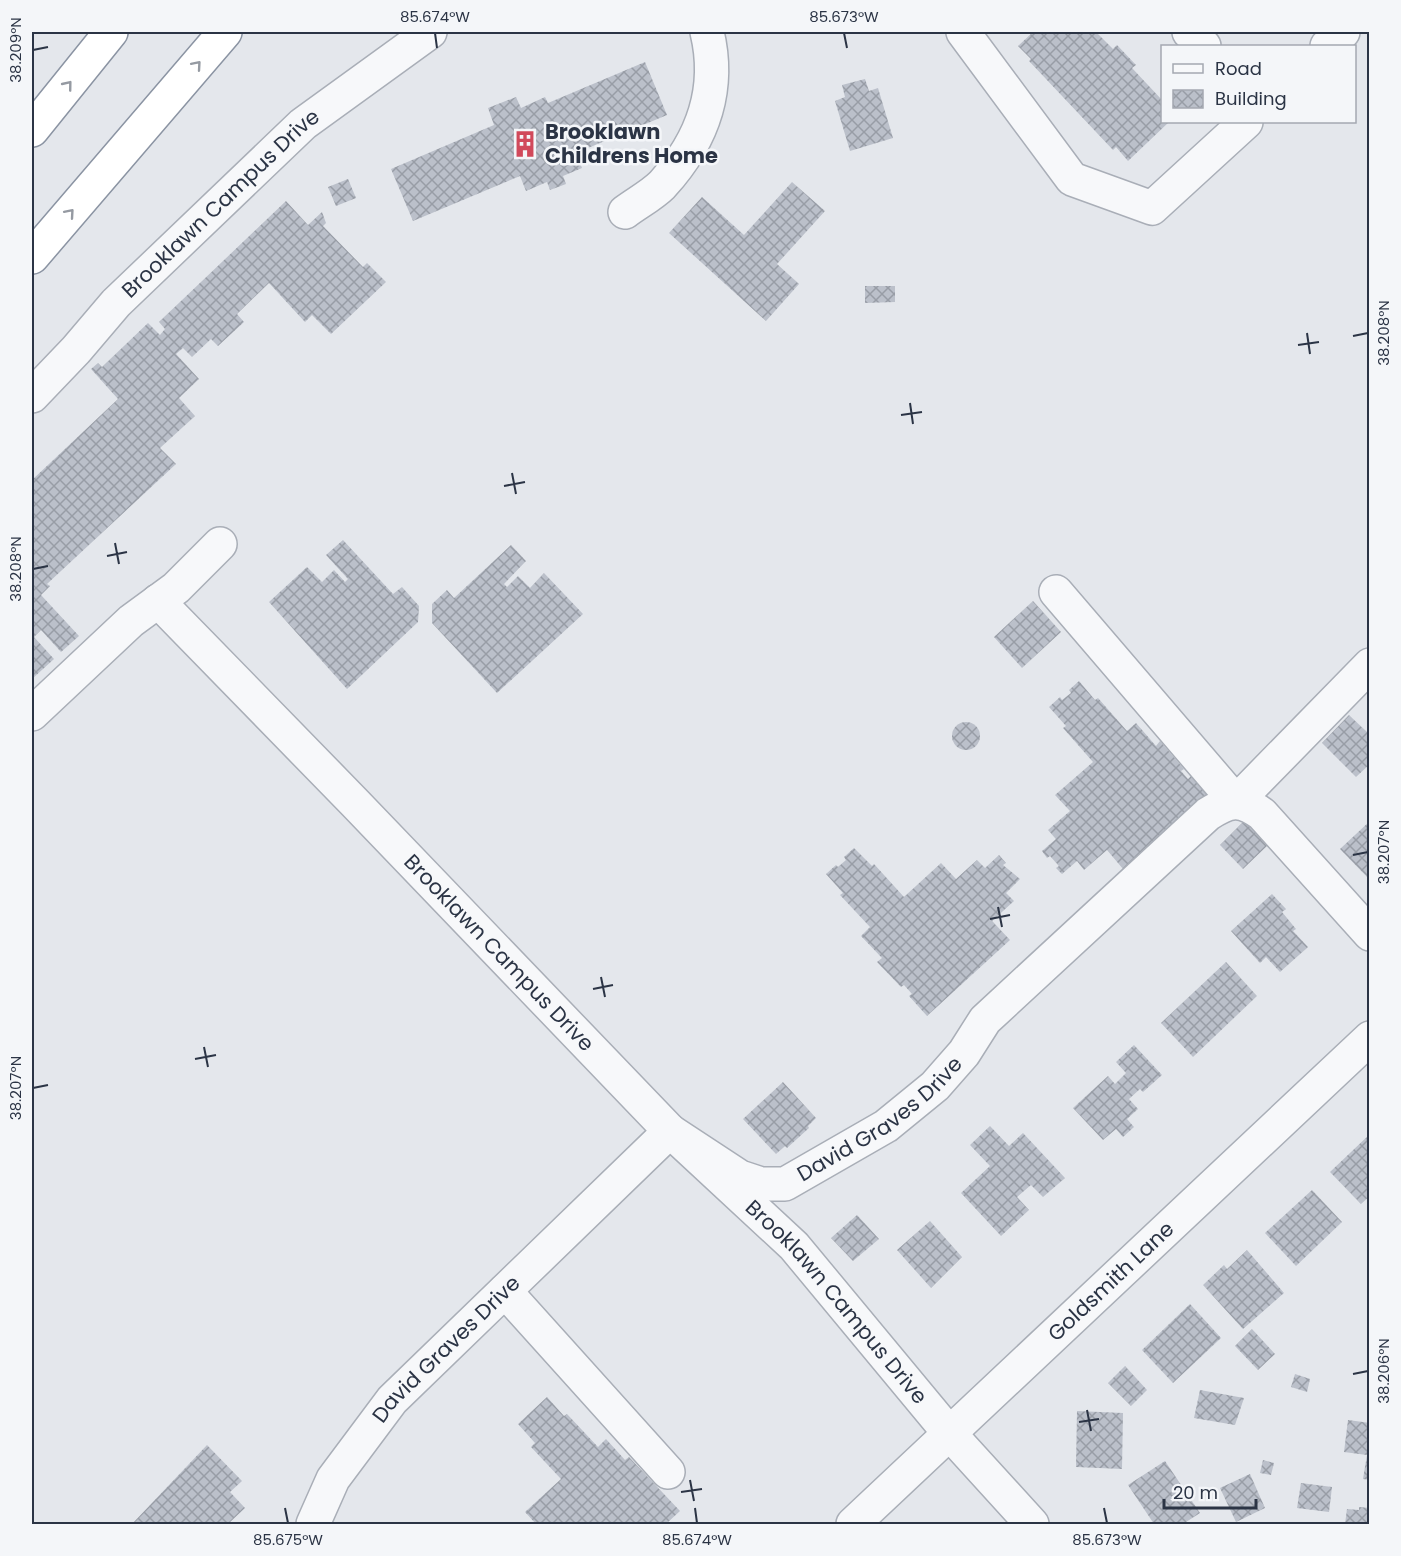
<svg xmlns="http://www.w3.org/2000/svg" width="1401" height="1556" font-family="Poppins,sans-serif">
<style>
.building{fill:url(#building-cross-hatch)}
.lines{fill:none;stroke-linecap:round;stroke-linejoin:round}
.minor-casing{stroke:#a9aeb7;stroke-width:36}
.highway-casing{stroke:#8b94a3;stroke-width:36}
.minor{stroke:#f7f8fa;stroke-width:33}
.highway{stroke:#fff;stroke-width:33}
.oneway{stroke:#959aa2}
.ticks{fill:none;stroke:#2b3445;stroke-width:2}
.labels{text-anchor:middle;stroke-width:5;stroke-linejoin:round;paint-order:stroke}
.poi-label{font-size:21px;font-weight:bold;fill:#2b3445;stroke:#f4f6f9;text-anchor:start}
.street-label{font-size:21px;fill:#2b3445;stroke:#f4f6f9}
.neatline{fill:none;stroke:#2b3445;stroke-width:2}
.ticks-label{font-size:15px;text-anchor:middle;fill:#2b3445}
</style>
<defs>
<pattern id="building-cross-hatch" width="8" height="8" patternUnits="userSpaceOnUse" patternTransform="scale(1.5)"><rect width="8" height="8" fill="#bbc0ca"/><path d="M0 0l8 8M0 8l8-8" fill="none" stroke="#989da6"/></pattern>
</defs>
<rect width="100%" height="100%" fill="#e4e7ec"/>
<g class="building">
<polygon points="1033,32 1096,32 1113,49 1117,45 1136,65 1132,68 1162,100 1162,122 1169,122 1128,161 1116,147 1113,150 1029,61 1031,59 1018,46"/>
<polygon points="645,62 667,115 576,153 582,168 563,176 566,184 550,190 547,182 526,191 520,176 413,221 391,169 494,125 488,108 516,97 521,108 545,97 548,103"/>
<polygon points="865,79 869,91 878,88 893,138 850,151 835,101 845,97 842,85"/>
<polygon points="348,179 356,198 336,206 328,187"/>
<polygon points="792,182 825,211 777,264 799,284 766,321 669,233 702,197 744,235"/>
<polygon points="286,201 308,225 322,212 326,223 323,226 363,267 367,263 386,282 331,334 312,315 305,322 269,283 237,314 244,322 218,346 211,339 192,357 183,348 176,354 199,379 179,398 195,416 160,448 176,464 47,584 50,586 41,595 79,636 61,652 41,630 34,637 54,659 32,679 32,480 118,399 91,369 98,363 102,367 148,323 160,335 165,329 159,322"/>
<polygon points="865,286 895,286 895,302 865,303"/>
<polygon points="343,540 393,594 402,587 419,606 418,622 347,689 269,602 307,567 322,582 334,570 345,582 348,579 326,555"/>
<polygon points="511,545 526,561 504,584 507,587 518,576 530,588 544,573 583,614 497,693 432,623 432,604 447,590 454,598"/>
<polygon points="1033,601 1061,632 1022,668 994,637"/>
<polygon points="1079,681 1095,700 1098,698 1127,731 1136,723 1156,746 1160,741 1184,769 1181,771 1188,779 1191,776 1211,799 1159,838 1123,869 1107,850 1084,870 1077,861 1062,874 1056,868 1059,866 1050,856 1047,858 1042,851 1056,839 1048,830 1070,811 1055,795 1093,762 1063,728 1066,726 1049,707 1060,697 1062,700 1071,693 1069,690"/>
<polygon points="1349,715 1370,735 1370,764 1356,777 1322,743"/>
<circle cx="966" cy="736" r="14"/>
<polygon points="1244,821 1268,845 1243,869 1220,845"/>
<polygon points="1370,821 1370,880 1340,849"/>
<polygon points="854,848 872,866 874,864 904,897 941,863 956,879 977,860 985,868 999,855 1006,863 1003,865 1020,879 1006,893 1014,901 992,921 1010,940 927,1016 909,996 912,994 904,985 901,987 877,962 882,958 861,936 870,927 840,895 843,893 826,874 836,865 838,867 846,860 844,857"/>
<polygon points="1272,894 1286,909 1282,912 1296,929 1293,931 1308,947 1280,972 1266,957 1260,963 1231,931"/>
<polygon points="1226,962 1257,996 1193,1057 1161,1023"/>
<polygon points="1134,1045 1162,1075 1143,1092 1140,1089 1129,1099 1138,1109 1127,1119 1134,1127 1123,1137 1116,1129 1103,1140 1073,1108 1108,1076 1115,1084 1126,1073 1116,1062"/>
<polygon points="783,1082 816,1118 808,1126 809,1128 787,1148 785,1146 776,1154 743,1119"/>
<polygon points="990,1126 1009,1146 1023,1133 1065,1178 1043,1197 1031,1185 1017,1197 1029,1210 1001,1236 961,1193 990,1166 970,1145"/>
<polygon points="1370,1134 1370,1196 1361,1204 1330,1172"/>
<polygon points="1312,1190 1342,1222 1296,1266 1265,1233"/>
<polygon points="857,1215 879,1239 853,1261 831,1238"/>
<polygon points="930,1221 962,1257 931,1288 897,1250"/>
<polygon points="1247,1250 1284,1293 1243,1329 1203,1285 1224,1265 1227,1269"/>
<polygon points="1190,1304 1221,1338 1173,1383 1142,1350"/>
<polygon points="1252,1329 1275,1354 1258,1370 1235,1346"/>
<polygon points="1125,1366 1147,1390 1131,1406 1108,1383"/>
<polygon points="1295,1374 1310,1379 1307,1392 1291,1387"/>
<polygon points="1200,1390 1244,1398 1235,1425 1194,1418"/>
<polygon points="547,1397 564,1416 567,1414 598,1447 606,1439 625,1460 629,1457 680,1511 666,1524 536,1524 525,1512 561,1479 531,1447 535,1443 518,1424"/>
<polygon points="1077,1411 1123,1413 1122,1469 1076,1467"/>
<polygon points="1348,1420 1370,1423 1370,1480 1363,1479 1367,1455 1344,1452"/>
<polygon points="207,1445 242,1481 230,1492 245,1508 228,1524 132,1524"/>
<polygon points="1263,1460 1274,1463 1271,1475 1260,1473"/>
<polygon points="1165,1461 1200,1513 1183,1524 1154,1524 1128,1485"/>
<polygon points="1250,1474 1265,1508 1236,1522 1220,1488"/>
<polygon points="1301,1483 1332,1487 1329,1512 1297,1508"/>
<polygon points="1359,1507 1370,1508 1370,1524 1345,1524 1347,1509 1359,1510"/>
</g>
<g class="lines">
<defs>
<g id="minor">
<polyline points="963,32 1072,179 1152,208 1246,122"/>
<polyline points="1189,32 1204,46"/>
<polyline points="1327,46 1343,32"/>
<path d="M625 212C637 203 652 195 662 185 702 141 721 90 707 32"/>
<path id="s1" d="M32 396 76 350 116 303 303 124 430 32"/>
<polyline points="1056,592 1236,802 1370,665"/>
<path id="s2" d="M158 601 355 803 670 1131 794 1246 950 1434 1032 1524"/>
<polyline points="32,714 131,621 176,588 220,544"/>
<polyline points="505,1291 668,1472"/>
<path id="s3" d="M313 1524 333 1479 392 1400 670 1131 740 1177 761 1184H785L886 1126 935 1086 964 1053 985 1020 1208 814C1230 800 1240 798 1262 814L1370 934"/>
<path id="s4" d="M853 1524 1370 1038"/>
</g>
<g id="highway">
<polyline points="32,130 111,32"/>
<polyline points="32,257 225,32"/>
</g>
</defs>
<use href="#minor" class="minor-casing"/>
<use href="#highway" class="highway-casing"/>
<use href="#minor" class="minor"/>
<use href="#highway" class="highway"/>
</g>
<defs><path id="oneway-chevron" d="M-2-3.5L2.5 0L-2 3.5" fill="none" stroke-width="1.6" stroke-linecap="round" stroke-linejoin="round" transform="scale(1.5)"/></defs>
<g class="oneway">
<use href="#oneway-chevron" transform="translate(197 65) rotate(-49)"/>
<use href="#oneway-chevron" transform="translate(68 85) rotate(-51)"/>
<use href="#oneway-chevron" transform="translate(70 213) rotate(-49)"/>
</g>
<path class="ticks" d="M435 33 437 48M844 33 847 48M33 50 48 47M1307 333 1310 354M1353 336 1368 333M1298 345 1319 342M910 403 913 424M901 415 922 412M512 473 516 494M504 486 525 482M115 543 119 564M107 556 127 552M33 569 48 566M1353 855 1368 852M998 907 1002 927M990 919 1010 915M601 977 605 997M593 989 613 985M204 1047 208 1067M195 1059 216 1055M33 1088 48 1085M1353 1374 1368 1371M1087 1410 1091 1431M1079 1422 1099 1419M690 1480 694 1501M681 1492 702 1489M285 1508 288 1523M695 1508 697 1523M1104 1508 1107 1523"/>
<defs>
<symbol id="building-bare" viewBox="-9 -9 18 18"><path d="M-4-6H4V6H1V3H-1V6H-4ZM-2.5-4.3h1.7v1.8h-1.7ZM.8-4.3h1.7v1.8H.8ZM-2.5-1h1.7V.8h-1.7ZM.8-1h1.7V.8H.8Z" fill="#d1495b" stroke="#f4f6f9" stroke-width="2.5" paint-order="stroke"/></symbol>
</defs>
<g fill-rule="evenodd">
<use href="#building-bare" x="506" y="125" width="38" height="38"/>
</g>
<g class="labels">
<g class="poi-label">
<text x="545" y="139">Brooklawn<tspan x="545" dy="24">Childrens Home</tspan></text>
</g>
<g class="street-label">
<text dy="7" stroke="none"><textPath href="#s1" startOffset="270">Brooklawn Campus Drive</textPath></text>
<text dy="7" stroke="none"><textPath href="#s2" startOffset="490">Brooklawn Campus Drive</textPath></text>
<text dy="7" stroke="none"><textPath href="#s3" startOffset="780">David Graves Drive</textPath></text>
<text dy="7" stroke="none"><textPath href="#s4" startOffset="354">Goldsmith Lane</textPath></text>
<text dy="7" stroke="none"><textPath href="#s2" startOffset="976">Brooklawn Campus Drive</textPath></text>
<text dy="7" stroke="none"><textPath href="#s3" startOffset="222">David Graves Drive</textPath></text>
</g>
</g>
<rect width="1401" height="1556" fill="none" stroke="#f4f6f9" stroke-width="66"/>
<rect x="1161" y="45" width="195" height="78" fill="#f4f6f9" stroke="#a4a8b1" stroke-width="1.5"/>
<rect x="1173" y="64" width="30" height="9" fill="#f7f8fa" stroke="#a4a8b1" stroke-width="1.5"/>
<text x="1215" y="75" font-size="18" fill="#2b3445">Road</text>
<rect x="1173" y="90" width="30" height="18" fill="url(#building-cross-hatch)" stroke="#a4a8b1" stroke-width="1.5"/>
<text x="1215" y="105" font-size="18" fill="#2b3445">Building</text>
<path d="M1164 1499v9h92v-9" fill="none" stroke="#2b3445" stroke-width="3"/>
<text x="1173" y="1499" font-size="18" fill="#2b3445" stroke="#f4f6f9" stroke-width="4.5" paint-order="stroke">20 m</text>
<rect x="33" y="33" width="1335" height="1490" class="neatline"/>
<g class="ticks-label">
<text x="435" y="22">85.674°W</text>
<text x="844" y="22">85.673°W</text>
<text transform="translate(16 50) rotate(-90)" y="5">38.209°N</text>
<text transform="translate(1384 333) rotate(-90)" y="5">38.208°N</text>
<text transform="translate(16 569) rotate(-90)" y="5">38.208°N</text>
<text transform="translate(1384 852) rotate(-90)" y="5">38.207°N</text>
<text transform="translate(16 1088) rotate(-90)" y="5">38.207°N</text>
<text transform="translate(1384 1371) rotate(-90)" y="5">38.206°N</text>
<text x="288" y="1545">85.675°W</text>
<text x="697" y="1545">85.674°W</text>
<text x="1107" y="1545">85.673°W</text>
</g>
</svg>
